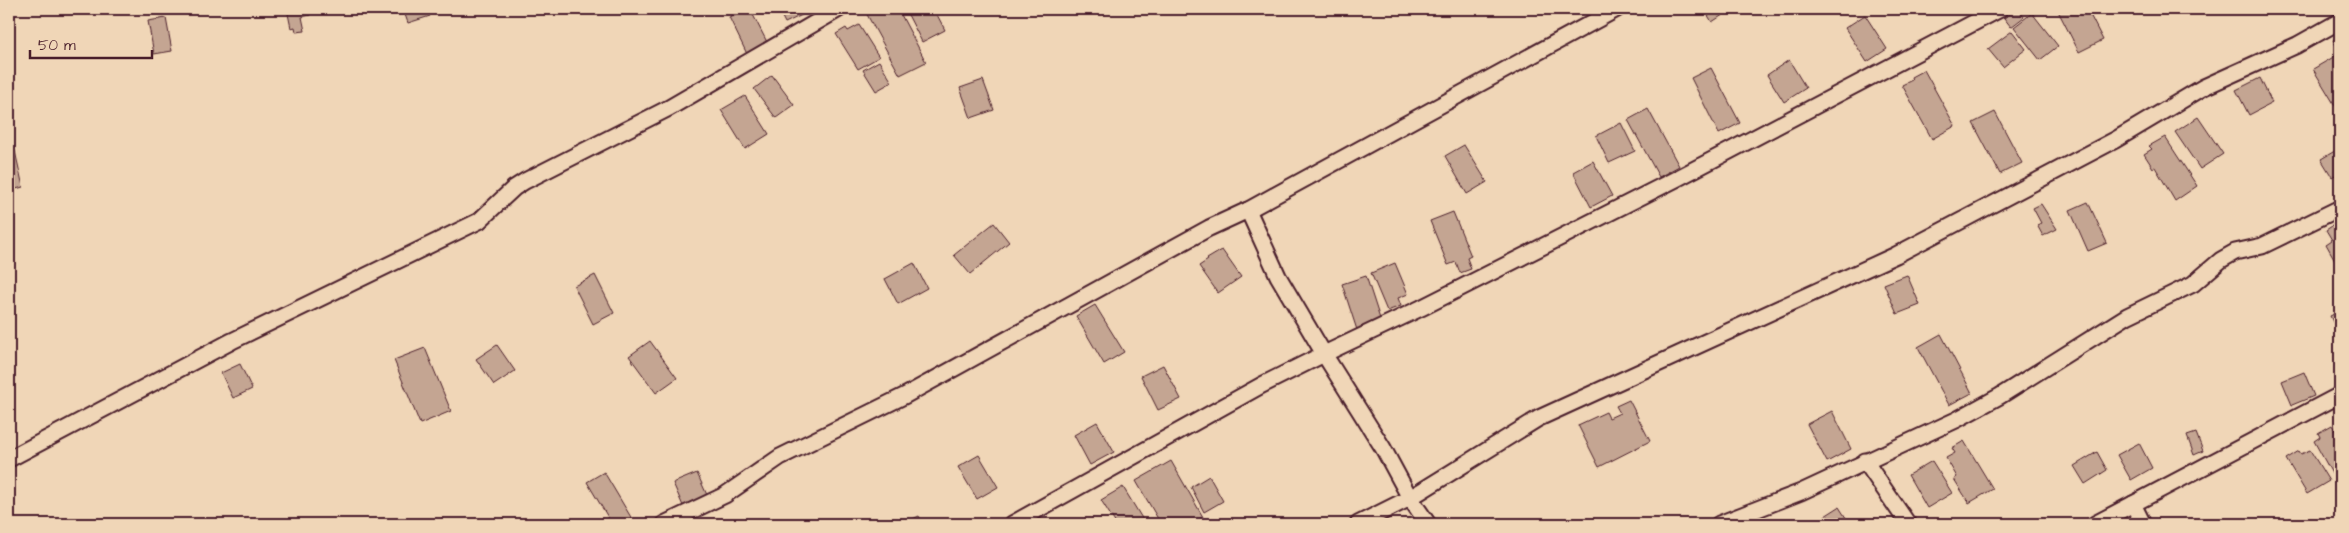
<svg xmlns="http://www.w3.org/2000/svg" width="2349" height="533" font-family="'Architects Daughter',sans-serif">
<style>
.building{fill:#c4a592;stroke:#4a1f2b}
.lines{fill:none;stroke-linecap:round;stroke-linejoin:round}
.minor-casing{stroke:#4a1f2b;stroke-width:19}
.minor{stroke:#f0d6b7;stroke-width:15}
</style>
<rect width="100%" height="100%" fill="#f0d6b7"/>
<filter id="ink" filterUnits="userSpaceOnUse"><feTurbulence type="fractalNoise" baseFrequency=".02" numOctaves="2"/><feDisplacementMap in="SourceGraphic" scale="10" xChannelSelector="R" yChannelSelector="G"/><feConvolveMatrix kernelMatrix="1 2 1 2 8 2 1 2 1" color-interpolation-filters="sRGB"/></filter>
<g filter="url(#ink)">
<g class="building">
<polygon points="287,9 309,9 310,15 302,17 305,31 296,32 295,27 291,28"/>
<polygon points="403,9 428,9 430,16 408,23"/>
<polygon points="746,9 750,9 768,44 747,54 729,17"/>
<polygon points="778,9 799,9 802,15 785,23"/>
<polygon points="864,9 898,9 926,62 900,75"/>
<polygon points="905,9 934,9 945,30 922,42"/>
<polygon points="1704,9 1732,9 1712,22"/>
<polygon points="2018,9 2024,17 2011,27 2004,18"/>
<polygon points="2057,9 2087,9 2103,40 2079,52"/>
<polygon points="2032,13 2058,46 2040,60 2014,27"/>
<polygon points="1865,15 1887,49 1867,62 1845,28"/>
<polygon points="166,18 172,51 154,54 148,21"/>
<polygon points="859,25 879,57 858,69 836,34 846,28 848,31"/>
<polygon points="2012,31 2026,49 2003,67 1988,49"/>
<polygon points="2340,36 2340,52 2333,40"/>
<polygon points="2337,55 2340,60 2339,112 2313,69"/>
<polygon points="1789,60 1806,88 1784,102 1767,75"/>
<polygon points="879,61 892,82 876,91 863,70"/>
<polygon points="1711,68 1740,123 1719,134 1691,78"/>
<polygon points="1924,70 1955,126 1932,139 1902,85 1912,80 1911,77"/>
<polygon points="772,75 794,105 776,118 754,89"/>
<polygon points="2260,78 2272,103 2249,115 2236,90"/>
<polygon points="983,80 994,110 971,118 960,88"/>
<polygon points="745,96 769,134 745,149 721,110"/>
<polygon points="1648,109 1679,166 1659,177 1628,120"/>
<polygon points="1995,112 2022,163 2000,174 1973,123"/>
<polygon points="2198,117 2223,154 2200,169 2175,132"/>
<polygon points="1621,123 1635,151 1609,163 1596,136"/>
<polygon points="2165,137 2197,186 2175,201 2155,167 2153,168 2144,154 2152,149 2149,146"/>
<polygon points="1464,145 1487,182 1467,194 1445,156"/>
<polygon points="2340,148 2340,172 2332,177 2321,159"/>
<polygon points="15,151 23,187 9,191 9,153"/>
<polygon points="1593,161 1612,196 1591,207 1573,172"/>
<polygon points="2088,202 2107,243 2088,251 2070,210"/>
<polygon points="2041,204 2057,229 2043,236 2037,225 2041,223 2033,208"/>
<polygon points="1453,212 1471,256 1467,258 1471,269 1460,273 1456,262 1448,265 1430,221"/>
<polygon points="2338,222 2340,227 2340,269 2326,244 2332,240 2326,230"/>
<polygon points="994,223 1009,242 970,274 954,255"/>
<polygon points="1222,250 1241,277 1218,293 1199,266 1208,260 1207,259"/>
<polygon points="914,263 927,288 898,304 885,279"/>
<polygon points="1395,263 1408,294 1398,298 1401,306 1387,311 1371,273"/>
<polygon points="595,275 614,313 593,324 574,286"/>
<polygon points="1907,275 1920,305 1897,314 1884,284"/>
<polygon points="1366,276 1381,322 1357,330 1342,284"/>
<polygon points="1095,305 1124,352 1104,364 1076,316"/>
<polygon points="2340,311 2340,336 2330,316"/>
<polygon points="1941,334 1972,393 1949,405 1918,347"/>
<polygon points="650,341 677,378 656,393 629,356"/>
<polygon points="497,345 515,371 494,385 476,359"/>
<polygon points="425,348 451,411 420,424 394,360"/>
<polygon points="240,364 252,389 233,398 221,373"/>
<polygon points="1163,365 1181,399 1158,410 1141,376"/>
<polygon points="2304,372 2314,396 2292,405 2282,381"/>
<polygon points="1629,400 1650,441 1599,467 1578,425 1606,412 1609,418 1620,413 1616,406"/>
<polygon points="1832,411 1851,449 1827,462 1807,424"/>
<polygon points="1097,422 1114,452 1090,465 1074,435"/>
<polygon points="2332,425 2340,439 2340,488 2314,441 2320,437 2318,433"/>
<polygon points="2196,433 2203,451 2194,455 2187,436"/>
<polygon points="1964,441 1993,489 1969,503 1954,479 1957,477 1946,458 1955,453 1952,448"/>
<polygon points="2139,443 2152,468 2131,480 2117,455"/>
<polygon points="2310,450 2329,481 2307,494 2286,459 2299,451 2301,454"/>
<polygon points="2097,452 2107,470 2085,484 2074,466"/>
<polygon points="979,455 998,487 977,499 958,467"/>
<polygon points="1171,461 1203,517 1190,524 1161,524 1136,481"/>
<polygon points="1932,461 1952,493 1927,508 1908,475"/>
<polygon points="604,472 635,524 612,524 587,482"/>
<polygon points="697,473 707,495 683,506 673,483"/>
<polygon points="1209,476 1223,501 1204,512 1191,487"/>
<polygon points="1123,487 1143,520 1136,524 1116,524 1101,500"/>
<polygon points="1839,507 1850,524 1820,524 1817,521"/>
<polygon points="919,516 923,524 902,524"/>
</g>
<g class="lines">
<defs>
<g id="minor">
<polyline points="9,459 232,341 479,221 514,188 525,181 669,108 839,9"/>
<polyline points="1865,461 1908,524"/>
<polyline points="2133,504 2143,524"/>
<polyline points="664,524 725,495 780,457 906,395 1209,228 1248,210 1617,9"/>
<polyline points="1012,524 1262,385 1324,354 1278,276 1248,210"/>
<polyline points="1358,524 1410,498 1539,418 1896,255 2115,140 2204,87 2297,45 2340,21"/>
<polyline points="1428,524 1410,498 1383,448 1324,354 1421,308 1676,179 2000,9"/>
<polyline points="1719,524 1801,492 1956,420 2000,396 2127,316 2193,284 2221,260 2235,252 2262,246 2340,208"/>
<polyline points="2095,524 2340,395"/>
</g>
</defs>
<use href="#minor" class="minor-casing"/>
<use href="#minor" class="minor"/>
</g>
</g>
<rect width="2349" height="533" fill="none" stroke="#f0d6b7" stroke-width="30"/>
<rect x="15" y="15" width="2319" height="503" fill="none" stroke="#4a1f2b" stroke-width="2" filter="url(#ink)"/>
<path d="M30 50v8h122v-8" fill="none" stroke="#4a1f2b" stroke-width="2.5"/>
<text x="38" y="50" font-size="15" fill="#4a1f2b" stroke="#f0d6b7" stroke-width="4" paint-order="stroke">50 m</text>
</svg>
